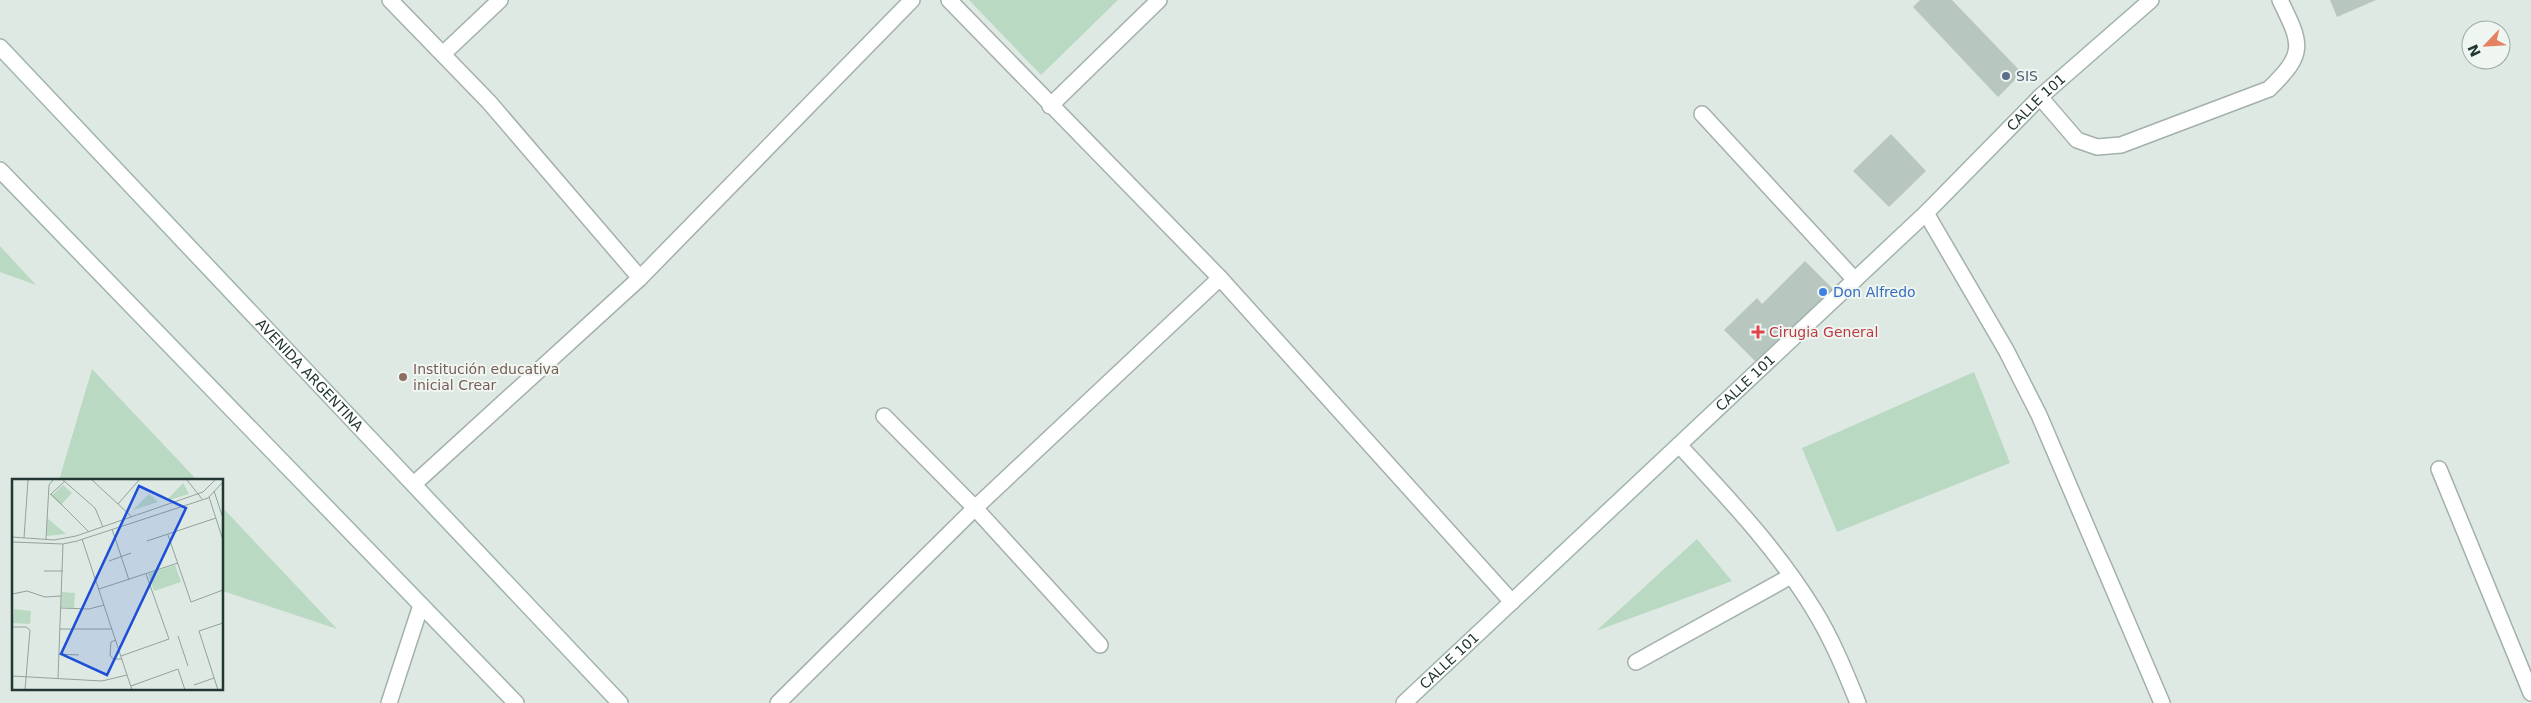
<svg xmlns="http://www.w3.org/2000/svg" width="2531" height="703" font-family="'DejaVu Sans',sans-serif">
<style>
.green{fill:#bad9c2}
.building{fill:#b8c6c0}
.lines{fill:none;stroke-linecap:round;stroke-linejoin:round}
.lane-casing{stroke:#a3b0ab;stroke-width:18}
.street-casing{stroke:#a3b0ab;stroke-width:18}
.secondary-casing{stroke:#a0b4ac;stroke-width:18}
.lane{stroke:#fff;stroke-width:15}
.street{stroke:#fff;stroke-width:15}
.secondary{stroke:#fff;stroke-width:15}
.service-dot{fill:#5c6f8a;stroke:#eff6f2;stroke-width:2}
.shop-dot{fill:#3f7fe0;stroke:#eff6f2;stroke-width:2}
.health-dot{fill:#e0444e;stroke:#eff6f2;stroke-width:2}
.education-dot{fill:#8d6e63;stroke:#eff6f2;stroke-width:2}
.labels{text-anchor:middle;stroke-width:4;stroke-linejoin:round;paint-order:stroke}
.service-label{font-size:14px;fill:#4e5e75;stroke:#eff6f2;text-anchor:start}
.street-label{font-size:14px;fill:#223731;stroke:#eff6f2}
.shop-label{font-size:14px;fill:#366cbe;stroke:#eff6f2;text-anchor:start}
.health-label{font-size:14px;fill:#be3a42;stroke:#eff6f2;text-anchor:start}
.education-label{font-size:14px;fill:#785e54;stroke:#eff6f2;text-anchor:start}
.inset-road{fill:none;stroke:#93a29c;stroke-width:1}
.view{fill:#1d4ed8;fill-opacity:0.15;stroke:#1d4ed8;stroke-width:2.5}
.inset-edge{fill:none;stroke:#223731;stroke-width:2.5}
</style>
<rect width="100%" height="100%" fill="#dfe9e4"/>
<g class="green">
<polygon points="969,0 1118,0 1041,75"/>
<polygon points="0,246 36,285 0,272"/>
<polygon points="92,369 197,480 59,480"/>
<polygon points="1974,372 2010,463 1837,532 1802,448"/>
<polygon points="223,508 337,629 223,591"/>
<polygon points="1697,539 1732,581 1596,631"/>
</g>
<g class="building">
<polygon points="1920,0 1952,0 2022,73 1998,97 1913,7"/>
<polygon points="2330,0 2376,0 2337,17"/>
<polygon points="1891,134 1926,171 1889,207 1853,171"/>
<polygon points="1805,261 1835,291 1759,365 1724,330 1757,298 1762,304"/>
</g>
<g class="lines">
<defs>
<g id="lane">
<polyline points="1702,114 1855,280"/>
<polyline points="414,484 640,278 912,0"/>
<polyline points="1636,662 1791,576"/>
</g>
<g id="street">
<polyline points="390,0 489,102 640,278"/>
<polyline points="949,0 1220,278 1512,602"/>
<polyline points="444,53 500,0"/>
<path d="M2040 97 2077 140 2097 147 2121 145 2269 89C2306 53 2302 45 2280 0"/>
<polyline points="1050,106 1159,0"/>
<polyline points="1926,213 2006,350 2039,415 2162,703"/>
<polyline points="884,416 975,508 1100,645"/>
<path d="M1679 445C1727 497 1777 549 1814 610 1832 639 1845 671 1858 703"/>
<polyline points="2439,469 2531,693"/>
<polyline points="389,703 421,605"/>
<polyline points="778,703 975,508 1220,278"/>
</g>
<g id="secondary">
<path id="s1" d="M0 47 620 703"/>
<polyline points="0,170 516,703"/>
<path id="s2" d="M1404 703 1926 213 2040 97 2151 0"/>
</g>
</defs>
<use href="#lane" class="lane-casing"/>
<use href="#street" class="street-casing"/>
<use href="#secondary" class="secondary-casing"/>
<use href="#lane" class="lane"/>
<use href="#street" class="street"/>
<use href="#secondary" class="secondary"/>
</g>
<circle class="service-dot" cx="2006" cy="76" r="5"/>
<circle class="shop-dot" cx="1823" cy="292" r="5"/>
<path class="health-dot" d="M1755.5 324.5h5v5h5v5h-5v5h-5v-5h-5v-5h5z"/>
<circle class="education-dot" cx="403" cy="377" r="5"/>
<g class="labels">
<g class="service-label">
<text x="2016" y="81">SIS</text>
</g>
<g class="street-label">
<text dy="5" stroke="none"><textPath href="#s2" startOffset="872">CALLE 101</textPath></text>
<text dy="5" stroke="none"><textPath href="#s1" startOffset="451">AVENIDA ARGENTINA</textPath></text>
<text dy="5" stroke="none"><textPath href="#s2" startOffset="468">CALLE 101</textPath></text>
<text dy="5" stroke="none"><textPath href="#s2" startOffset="62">CALLE 101</textPath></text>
</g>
<g class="shop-label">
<text x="1833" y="297">Don Alfredo</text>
</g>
<g class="health-label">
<text x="1769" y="337">Cirugia General</text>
</g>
<g class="education-label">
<text x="413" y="374">Institución educativa<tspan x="413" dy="16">inicial Crear</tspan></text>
</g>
</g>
<g transform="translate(12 479)">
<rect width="211" height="211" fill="#dfe9e4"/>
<path d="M171 4 177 15 154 22ZM51 6 60 14 49 26 39 17ZM137 15 146 23 121 31ZM35 39 54 55 35 57ZM163 86 169 103 142 112 136 95ZM50 113 63 114 62 129 49 128ZM2 130 19 132 18 145 1 144Z" fill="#bad9c2"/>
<path class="inset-road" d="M51 1 83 29 91 48M80 1 120 38M175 1 190 20M202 12 211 39M39 15 77 53M38 16 53 2M197 18 211 61M106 25 127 1M100 50 117 101M156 56 179 123 211 111M0 58 42 61 64 57 191 13 203 1M12 59 16 1M34 60 37 6 41 1M70 60 120 211M135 62 204 39M0 63 51 65 65 62 196 19 211 3M97 82 119 74M32 92H51M87 110 166 84M0 115 15 112 33 118 49 117M49 129 77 130 92 126M0 148H14L18 151 13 211M48 150H100M166 157 176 187M104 161 99 163 98 176 101 180H110M47 175 67 176M109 177 157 160 134 95M0 197 90 202 115 196M46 199 51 65M182 206 202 199M119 207 166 190 173 211M206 211 187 152 211 144"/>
<path class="view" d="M127 7 174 29 95 196 49 175Z"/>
<rect width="211" height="211" class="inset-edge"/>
</g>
<g transform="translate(2486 45) rotate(245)"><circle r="24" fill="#eff6f2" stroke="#9daaa5"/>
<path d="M0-4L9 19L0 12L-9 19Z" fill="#e58061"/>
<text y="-8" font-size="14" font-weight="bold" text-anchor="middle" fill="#223731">N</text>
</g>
</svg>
